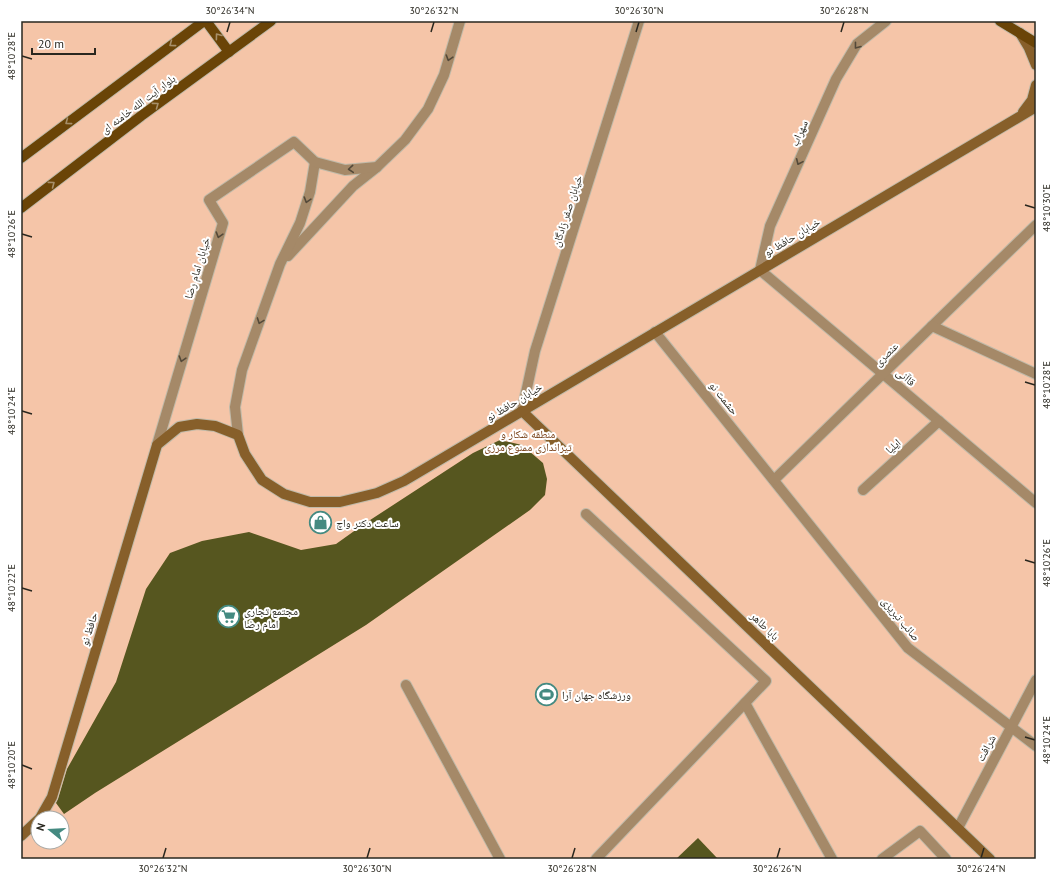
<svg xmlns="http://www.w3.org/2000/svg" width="1057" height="880" font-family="'PT Sans','Noto Naskh Arabic',sans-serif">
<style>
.green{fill:#f5c5a8;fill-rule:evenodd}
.building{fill:#56561f}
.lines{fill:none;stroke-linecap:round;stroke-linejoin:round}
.service-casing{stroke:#c0baa9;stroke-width:12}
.minor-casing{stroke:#c0baa9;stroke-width:12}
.secondary-casing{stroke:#c0baa9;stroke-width:12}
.primary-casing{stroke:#c0baa9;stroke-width:12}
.service{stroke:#a58968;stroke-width:10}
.minor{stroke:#a58968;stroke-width:10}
.secondary{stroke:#875f2a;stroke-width:10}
.primary{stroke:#6a4407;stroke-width:10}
.oneway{stroke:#a68f6a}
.oneway2{stroke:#544939}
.ticks{fill:none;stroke:#29271f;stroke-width:1.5}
.labels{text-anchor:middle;stroke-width:4;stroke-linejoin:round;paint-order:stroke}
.street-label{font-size:11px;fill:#29271f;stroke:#fff}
.park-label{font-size:11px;fill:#784017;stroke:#fff}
.poi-label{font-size:11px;fill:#29271f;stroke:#fff;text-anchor:start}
.neatline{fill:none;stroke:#29271f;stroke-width:1.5}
.ticks-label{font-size:10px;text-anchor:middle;fill:#29271f}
</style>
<rect width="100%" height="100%" fill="#e6dfcb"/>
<path class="green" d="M21 21H1036V859H21ZM38 818H62V842H38Z"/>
<g class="building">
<polygon points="500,440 522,445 543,463 547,479 545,495 530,510 366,625 95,793 64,814 56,803 58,799 67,769 116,682 146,589 170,553 202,541 249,532 301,550 336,544 364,524 473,453"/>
<polygon points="698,838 718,859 676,859"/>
</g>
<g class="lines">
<defs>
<g id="service">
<polyline points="586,514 766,681 596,859"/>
<polyline points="406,685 500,859"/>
<polyline points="745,703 832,859"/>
<polyline points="882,859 920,831 946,859"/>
</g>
<g id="minor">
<polyline points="886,21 857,44 836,79 770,226 760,270 1036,503"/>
<polyline points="288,256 353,186 377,167"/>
<polyline points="932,326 1036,225"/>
<polyline points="655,332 908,648 1036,746"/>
<polyline points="522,411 535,351 639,21"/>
<polyline points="238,435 235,407 242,370 280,264 300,223 310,192 315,162"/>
<polyline points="157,445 223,223 209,200 294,142 315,162 345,170 377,167 405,140 428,109 444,75 460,21"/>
<polyline points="774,480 932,326 1036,374"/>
<polyline points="863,490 939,421"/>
<polyline points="958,828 1036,680"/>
</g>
<g id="secondary">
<polyline points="1020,33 1029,48 1036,65"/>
<polyline points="1023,112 1032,100 1036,85"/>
<polyline points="522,411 990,859"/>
<polyline points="40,818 52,797 157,445 179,427 197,424 215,426 238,435 245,454 262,480 284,494 310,502 340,502 377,493 404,481 1036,107"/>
<polyline points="21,836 38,820"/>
</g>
<g id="primary">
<polyline points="206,21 229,52"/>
<polyline points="1000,21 1036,43"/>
<polyline points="21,158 204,21"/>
<polyline points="21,208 141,116 271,21"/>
</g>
</defs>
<use href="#service" class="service-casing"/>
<use href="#minor" class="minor-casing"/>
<use href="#secondary" class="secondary-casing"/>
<use href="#primary" class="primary-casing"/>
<use href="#service" class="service"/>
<use href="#minor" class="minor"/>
<use href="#secondary" class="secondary"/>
<use href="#primary" class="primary"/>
</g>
<defs><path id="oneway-chevron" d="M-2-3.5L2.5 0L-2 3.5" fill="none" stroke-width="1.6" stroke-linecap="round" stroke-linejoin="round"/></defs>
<g class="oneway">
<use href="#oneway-chevron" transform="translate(218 36) rotate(-127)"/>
<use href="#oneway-chevron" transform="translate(172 44) rotate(143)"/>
<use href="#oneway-chevron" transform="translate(156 105) rotate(-36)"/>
<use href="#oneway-chevron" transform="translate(68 122) rotate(143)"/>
<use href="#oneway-chevron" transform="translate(52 184) rotate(-37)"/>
</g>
<g class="oneway2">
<use href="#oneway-chevron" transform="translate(857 46) rotate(128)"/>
<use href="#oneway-chevron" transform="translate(449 58) rotate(107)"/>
<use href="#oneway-chevron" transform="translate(799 162) rotate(114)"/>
<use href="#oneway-chevron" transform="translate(351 169) rotate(175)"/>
<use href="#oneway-chevron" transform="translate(307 200) rotate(107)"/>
<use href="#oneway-chevron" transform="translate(219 235) rotate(107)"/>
<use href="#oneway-chevron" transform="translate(260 321) rotate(110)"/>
<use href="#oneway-chevron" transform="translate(182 359) rotate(107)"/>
</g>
<path class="ticks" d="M227 32 230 22M431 32 434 22M636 32 639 22M841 32 844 22M22 56 32 59M1025 205 1035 208M22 234 32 237M1025 382 1035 385M22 411 32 414M1025 560 1035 563M22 588 32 591M1025 737 1035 740M22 765 32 769M163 858 166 848M367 858 370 848M572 858 575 848M777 858 780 848M981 858 984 848"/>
<defs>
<symbol id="shop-ring" viewBox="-11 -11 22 22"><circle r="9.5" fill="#fff" stroke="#448a81" stroke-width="1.5"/><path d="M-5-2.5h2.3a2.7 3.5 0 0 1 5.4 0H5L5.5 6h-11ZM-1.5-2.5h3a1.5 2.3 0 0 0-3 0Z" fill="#448a81"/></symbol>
<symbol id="supermarket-ring" viewBox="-11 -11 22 22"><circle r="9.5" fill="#fff" stroke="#448a81" stroke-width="1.5"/><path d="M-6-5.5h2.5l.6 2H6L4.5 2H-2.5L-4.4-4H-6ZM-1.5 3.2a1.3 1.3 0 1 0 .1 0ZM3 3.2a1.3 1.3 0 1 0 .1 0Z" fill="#448a81"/></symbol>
<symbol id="stadium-ring" viewBox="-11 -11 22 22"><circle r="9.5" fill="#fff" stroke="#448a81" stroke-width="1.5"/><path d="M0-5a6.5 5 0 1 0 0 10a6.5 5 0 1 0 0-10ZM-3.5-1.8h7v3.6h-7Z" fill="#448a81"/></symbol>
</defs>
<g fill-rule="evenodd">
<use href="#shop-ring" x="308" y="510" width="25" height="25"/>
<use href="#supermarket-ring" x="216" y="604" width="25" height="25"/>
<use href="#stadium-ring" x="534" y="682" width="25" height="25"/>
</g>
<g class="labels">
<g class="street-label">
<text transform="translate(138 104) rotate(-37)" y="4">بلوار آیت الله خامنه ای</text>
<text transform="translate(799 133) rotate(-66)" y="4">سهراب</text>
<text transform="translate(567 211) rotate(-72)" y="4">خیابان صفر زادگان</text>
<text transform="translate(792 237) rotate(-31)" y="4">خیابان حافظ نو</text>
<text transform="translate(197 268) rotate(-73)" y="4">خیابان امام رضا</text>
<text transform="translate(886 354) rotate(-45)" y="4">عنصری</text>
<text transform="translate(906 377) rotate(40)" y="4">قاآنی</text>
<text transform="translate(724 398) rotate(51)" y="4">حشمت نو</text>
<text transform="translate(514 402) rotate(-31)" y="4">خیابان حافظ نو</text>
<text transform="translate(893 446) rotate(-42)" y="4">ایلیا</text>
<text transform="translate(901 619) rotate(50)" y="4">صائب تبریزی</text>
<text transform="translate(765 626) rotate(44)" y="4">بابا طاهر</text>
<text transform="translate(89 629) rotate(-73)" y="4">حافظ نو</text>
<text transform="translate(986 748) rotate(-62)" y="4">شرافت</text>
</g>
<g class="park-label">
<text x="528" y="438">منطقه شکار و<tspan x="528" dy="13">تیراندازی ممنوع مرزی</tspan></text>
</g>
<g class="poi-label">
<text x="336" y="527">ساعت دکتر واچ</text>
<text x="244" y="615">مجتمع تجاری<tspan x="244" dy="13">امام رضا</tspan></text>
<text x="562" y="699">ورزشگاه جهان آرا</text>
</g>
</g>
<rect width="1057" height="880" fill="none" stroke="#ffffff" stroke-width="44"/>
<g transform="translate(50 830) rotate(288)"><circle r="19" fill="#ffffff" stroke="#a9a9a5"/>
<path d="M0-3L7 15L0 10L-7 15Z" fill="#448a81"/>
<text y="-6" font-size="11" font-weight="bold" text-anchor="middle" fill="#29271f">N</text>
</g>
<path d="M32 48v6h63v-6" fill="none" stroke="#29271f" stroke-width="2"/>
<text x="38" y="48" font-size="12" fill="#29271f" stroke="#ffffff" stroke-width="3" paint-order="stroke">20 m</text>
<rect x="22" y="22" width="1013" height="836" class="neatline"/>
<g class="ticks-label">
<text x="230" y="14">30°26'34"N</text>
<text x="434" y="14">30°26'32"N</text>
<text x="639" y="14">30°26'30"N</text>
<text x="844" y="14">30°26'28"N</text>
<text transform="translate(11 56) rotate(-90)" y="4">48°10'28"E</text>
<text transform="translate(1046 208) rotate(-90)" y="4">48°10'30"E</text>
<text transform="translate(11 234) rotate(-90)" y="4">48°10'26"E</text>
<text transform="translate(1046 385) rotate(-90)" y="4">48°10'28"E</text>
<text transform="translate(11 411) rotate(-90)" y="4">48°10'24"E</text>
<text transform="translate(1046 563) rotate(-90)" y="4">48°10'26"E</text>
<text transform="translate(11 588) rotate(-90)" y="4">48°10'22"E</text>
<text transform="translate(1046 740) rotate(-90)" y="4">48°10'24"E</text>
<text transform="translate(11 765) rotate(-90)" y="4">48°10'20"E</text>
<text x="163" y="872">30°26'32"N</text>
<text x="367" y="872">30°26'30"N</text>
<text x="572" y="872">30°26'28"N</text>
<text x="777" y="872">30°26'26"N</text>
<text x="981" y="872">30°26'24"N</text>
</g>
</svg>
